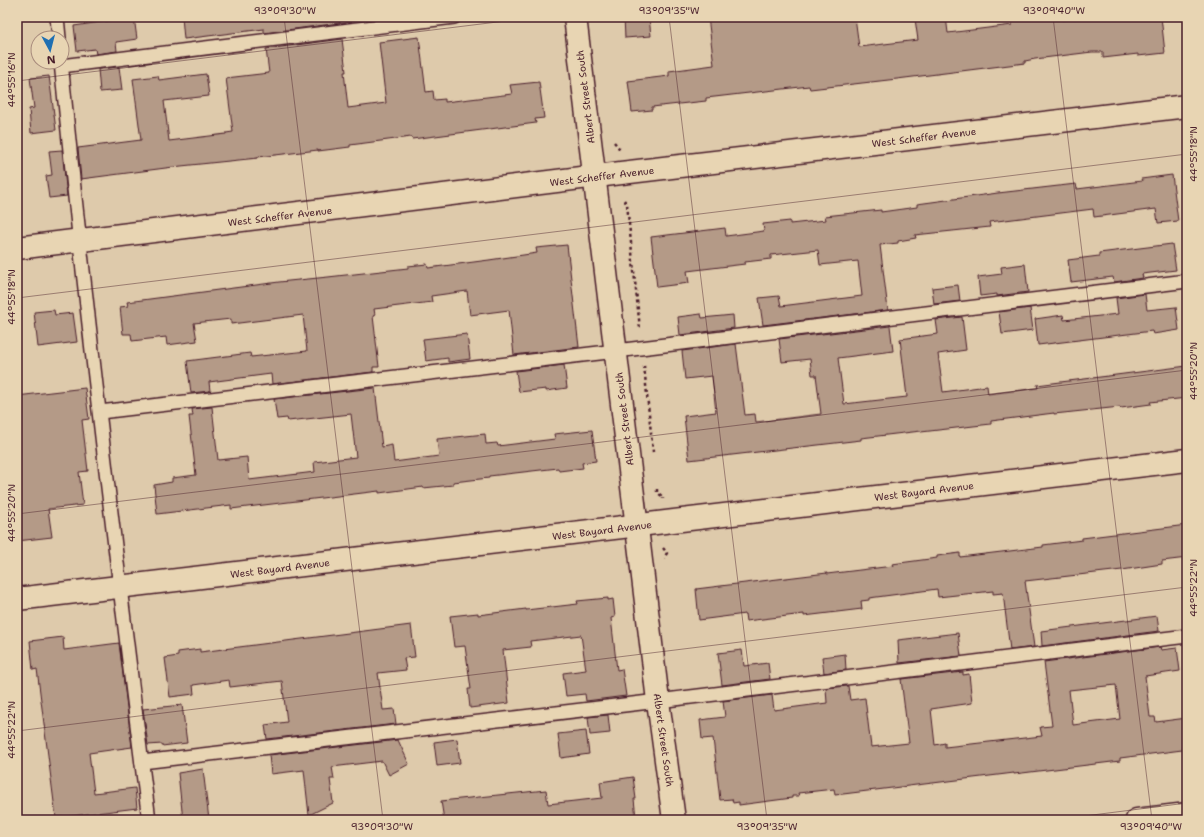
<svg xmlns="http://www.w3.org/2000/svg" width="1204" height="837" font-family="'Shantell Sans',sans-serif">
<style>
.building{fill:#b49a87;stroke:#4a1f2b;fill-rule:evenodd}
.lines{fill:none;stroke-linecap:round;stroke-linejoin:round}
.lane-casing{stroke:#4a1f2b;stroke-width:16}
.street-casing{stroke:#4a1f2b;stroke-width:25}
.path{stroke:#4a1f2b;stroke-width:2.5;stroke-dasharray:3 3;stroke-linecap:butt}
.lane{stroke:#e8d5b3;stroke-width:13}
.street{stroke:#e8d5b3;stroke-width:22}
.ticks{fill:none;stroke:#4a1f2b;stroke-width:1;stroke-opacity:0.45}
.labels{text-anchor:middle;stroke-width:4;stroke-linejoin:round;paint-order:stroke}
.street-label{font-size:10px;fill:#4a1f2b;stroke:#e8d5b3}
.neatline{fill:none;stroke:#4a1f2b;stroke-width:1.5}
.ticks-label{font-size:10px;text-anchor:middle;fill:#4a1f2b}
</style>
<rect width="100%" height="100%" fill="#decaab"/>
<filter id="ink" filterUnits="userSpaceOnUse"><feTurbulence type="fractalNoise" baseFrequency=".025" numOctaves="2"/><feDisplacementMap in="SourceGraphic" scale="8" xChannelSelector="R" yChannelSelector="G"/><feConvolveMatrix kernelMatrix="1 2 1 2 8 2 1 2 1" color-interpolation-filters="sRGB"/></filter>
<g filter="url(#ink)">
<g class="building">
<polygon points="134,17 137,39 116,42 117,51 96,54 95,49 77,51 74,26"/>
<polygon points="182,17 340,17 340,23 264,33 264,29 184,39"/>
<polygon points="624,17 649,17 651,36 625,38"/>
<polygon points="708,17 855,17 859,47 918,40 915,19 935,17 946,17 948,33 1012,25 1012,21 1043,17 1063,17 1063,20 1090,17 1161,17 1165,53 1138,56 1138,54 1103,58 1103,52 1092,52 1035,59 1025,61 1025,63 897,79 810,89 809,86 706,98 706,101 652,107 652,110 632,112 628,81 669,76 669,71 714,65"/>
<polygon points="419,37 426,92 433,91 434,100 445,99 445,102 512,94 510,85 539,82 544,118 535,119 536,123 412,139 411,137 350,145 350,147 318,151 318,150 258,157 258,158 181,166 81,179 78,148 141,140 133,79 158,76 159,80 206,74 209,96 164,101 169,141 226,134 226,133 233,132 226,78 269,73 266,49 342,39 346,72 344,72 348,108 386,103 379,42"/>
<polygon points="119,67 122,90 100,92 98,69"/>
<polygon points="49,76 56,130 31,133 29,109 34,108 30,78"/>
<polygon points="62,150 67,196 49,198 46,176 52,175 49,151"/>
<polygon points="1172,175 1178,221 1158,223 1156,209 1094,217 1093,209 989,222 990,227 915,235 916,238 898,241 898,243 880,245 888,310 763,325 759,298 779,296 781,306 862,296 858,261 820,265 818,250 771,255 771,259 745,262 745,264 687,271 689,283 657,287 651,237 725,228 726,236 764,231 763,224 790,221 790,224 826,220 825,216 881,210 881,212 917,207 917,204 998,193 1076,184 1077,189 1142,181 1141,179"/>
<polygon points="1172,244 1176,270 1142,274 1143,278 1114,282 1113,277 1071,282 1068,260 1099,256 1099,253"/>
<polygon points="567,245 579,347 514,355 509,310 470,315 467,291 431,296 432,302 374,309 375,315 373,316 379,367 373,367 373,372 272,384 271,374 209,382 210,391 191,393 187,361 250,353 251,357 307,351 303,315 231,324 231,319 194,323 197,341 167,345 166,337 132,341 131,334 123,334 120,307 128,306 127,302 279,282 328,277 408,268 408,266 427,264 428,268 489,260 537,253 536,248"/>
<polygon points="1025,264 1028,292 997,296 997,294 980,296 978,277 1002,274 1001,267"/>
<polygon points="958,285 960,301 934,304 932,288"/>
<polygon points="1145,294 1147,310 1176,307 1179,330 1153,334 1152,331 1038,345 1035,319 1063,315 1064,320 1118,314 1116,298"/>
<polygon points="1030,308 1033,330 1002,334 999,312"/>
<polygon points="54,310 55,315 73,313 77,342 38,347 34,312"/>
<polygon points="701,314 702,318 733,315 734,328 680,335 678,317"/>
<polygon points="962,317 966,350 938,354 943,392 987,386 988,394 1038,388 1037,385 1187,366 1187,398 1150,402 1151,404 1121,408 1120,407 1054,414 1054,413 991,421 991,424 921,432 921,431 861,438 861,440 689,460 684,416 716,412 712,376 685,379 682,351 736,344 745,415 755,414 756,422 821,414 816,375 812,375 810,359 782,362 779,339 890,326 893,351 838,358 844,404 907,397 900,339 938,334 936,320"/>
<polygon points="467,334 470,359 448,362 448,358 426,361 423,339"/>
<polygon points="564,365 567,388 546,391 546,389 519,392 516,371"/>
<polygon points="85,388 89,419 82,420 88,471 79,472 83,505 48,509 52,537 17,541 17,396"/>
<polygon points="375,388 382,447 392,445 394,462 439,456 437,439 485,434 486,444 497,443 498,446 555,439 554,434 592,430 596,461 582,463 583,468 559,471 558,468 489,476 489,478 453,482 453,485 423,488 423,487 379,493 379,491 231,509 231,505 157,514 154,485 172,482 172,478 196,475 189,416 193,416 192,409 212,407 218,460 247,457 249,480 315,472 314,462 356,457 351,414 288,421 287,418 277,419 274,399"/>
<polygon points="1187,525 1187,558 1162,561 1162,564 1122,570 1025,581 1034,647 1010,650 1003,593 993,594 993,591 938,597 937,589 869,598 869,600 861,601 862,609 804,616 804,614 746,621 745,614 699,620 696,589 827,573 827,574 893,566 892,564 937,558 937,556 960,553 960,557 1043,547 1043,545 1082,540 1082,538"/>
<polygon points="608,598 608,600 613,599 615,617 611,618 617,670 622,669 626,696 586,701 585,694 566,696 563,673 586,670 581,635 530,641 531,647 503,650 509,703 470,708 468,689 471,689 465,646 454,647 450,616 478,613 478,615 526,609 526,610 578,604 577,601"/>
<polygon points="1157,616 1159,631 1042,646 1041,631"/>
<polygon points="411,625 415,657 404,658 406,670 378,673 383,710 394,709 396,724 267,739 265,725 287,722 282,681 230,687 229,680 193,685 194,694 170,697 165,658 178,656 178,652 200,649 200,652"/>
<polygon points="958,633 961,656 899,663 898,640"/>
<polygon points="63,637 64,650 119,643 132,747 89,753 94,793 135,788 137,808 56,818 37,669 33,670 30,641"/>
<path d="M1160 647 1161 650 1177 648 1180 671 1145 676 1150 717H1155L1156 722 1187 718V747H1182V750L1120 758V761L1014 774V773L835 795 834 789 798 793 799 796H792V798L739 805V802L733 803 732 799 720 800 713 738 702 739 700 720 725 717 723 701 772 695 774 710 827 703 826 688 848 686 850 700 865 698 871 747 909 743 901 679 963 672V675L969 674 972 703 931 709 935 745 945 743V747L1042 736 1040 727 1052 726 1044 662ZM1116 685 1120 719 1073 725 1069 690Z"/>
<polygon points="742,650 744,666 768,663 770,679 722,685 718,653"/>
<polygon points="845,654 846,670 824,673 822,657"/>
<polygon points="182,705 187,743 162,746 162,744 148,745 143,709"/>
<polygon points="608,715 610,733 590,735 588,717"/>
<polygon points="586,731 589,754 561,758 558,734"/>
<polygon points="457,739 460,763 437,766 434,742"/>
<polygon points="398,740 409,764 389,775 382,761 332,767 334,779 330,779 333,803 309,815 304,770 271,774 269,755"/>
<polygon points="203,769 209,820 183,820 178,773"/>
<polygon points="633,777 636,799 634,799 636,818 617,820 444,820 441,801 546,790 548,804 602,798 600,782"/>
</g>
<g class="lines">
<defs>
<g id="lane">
<polyline points="57,17 59,38"/>
<path d="M61 62C86 315 117 568 149 820"/>
<polyline points="61,66 454,17"/>
<polyline points="100,412 616,351 1187,281"/>
<polyline points="142,762 658,701 1187,636"/>
</g>
<g id="street">
<polyline points="575,17 658,701 674,820"/>
<polyline points="17,248 621,173 1187,106"/>
<polyline points="17,599 1187,460"/>
<polyline points="1137,820 1187,814"/>
</g>
</defs>
<use href="#lane" class="lane-casing"/>
<use href="#street" class="street-casing"/>
<g class="path">
<polyline points="614,142 619,148 618,151"/>
<polyline points="624,200 627,204 640,329"/>
<polyline points="644,366 653,452"/>
<polyline points="657,489 657,492 663,497 663,499"/>
<polyline points="663,548 667,553 664,558"/>
</g>
<use href="#lane" class="lane"/>
<use href="#street" class="street"/>
</g>
</g>
<path class="ticks" d="M284 17 383 820M669 17 767 820M1053 17 1152 820M17 81 538 17M17 298 1187 154M17 514 1187 370M17 731 1187 587M1053 820 1187 803"/>
<g class="labels">
<g class="street-label">
<text transform="translate(585 97) rotate(-97)" y="4">Albert Street South</text>
<text transform="translate(924 137) rotate(-7)" y="4">West Scheffer Avenue</text>
<text transform="translate(602 176) rotate(-7)" y="4">West Scheffer Avenue</text>
<text transform="translate(280 216) rotate(-7)" y="4">West Scheffer Avenue</text>
<text transform="translate(624 419) rotate(-97)" y="4">Albert Street South</text>
<text transform="translate(924 491) rotate(-7)" y="4">West Bayard Avenue</text>
<text transform="translate(602 530) rotate(-7)" y="4">West Bayard Avenue</text>
<text transform="translate(280 568) rotate(-7)" y="4">West Bayard Avenue</text>
<text transform="translate(664 740) rotate(82)" y="4">Albert Street South</text>
</g>
</g>
<rect width="1204" height="837" fill="none" stroke="#e8d5b3" stroke-width="44"/>
<g transform="translate(50 50) rotate(173)"><circle r="19" fill="#e8d5b3" stroke="#a98c7d"/>
<path d="M0-3L7 15L0 10L-7 15Z" fill="#1f6fb2"/>
<text y="-6" font-size="11" font-weight="bold" text-anchor="middle" fill="#4a1f2b">N</text>
</g>
<rect x="22" y="22" width="1160" height="793" class="neatline"/>
<g class="ticks-label">
<text x="285" y="14">93°09'30"W</text>
<text x="669" y="14">93°09'35"W</text>
<text x="1054" y="14">93°09'40"W</text>
<text transform="translate(11 80) rotate(-90)" y="4">44°55'16"N</text>
<text transform="translate(1193 154) rotate(-90)" y="4">44°55'18"N</text>
<text transform="translate(11 297) rotate(-90)" y="4">44°55'18"N</text>
<text transform="translate(1193 371) rotate(-90)" y="4">44°55'20"N</text>
<text transform="translate(11 513) rotate(-90)" y="4">44°55'20"N</text>
<text transform="translate(1193 588) rotate(-90)" y="4">44°55'22"N</text>
<text transform="translate(11 730) rotate(-90)" y="4">44°55'22"N</text>
<text x="382" y="830">93°09'30"W</text>
<text x="767" y="830">93°09'35"W</text>
<text x="1151" y="830">93°09'40"W</text>
</g>
</svg>
